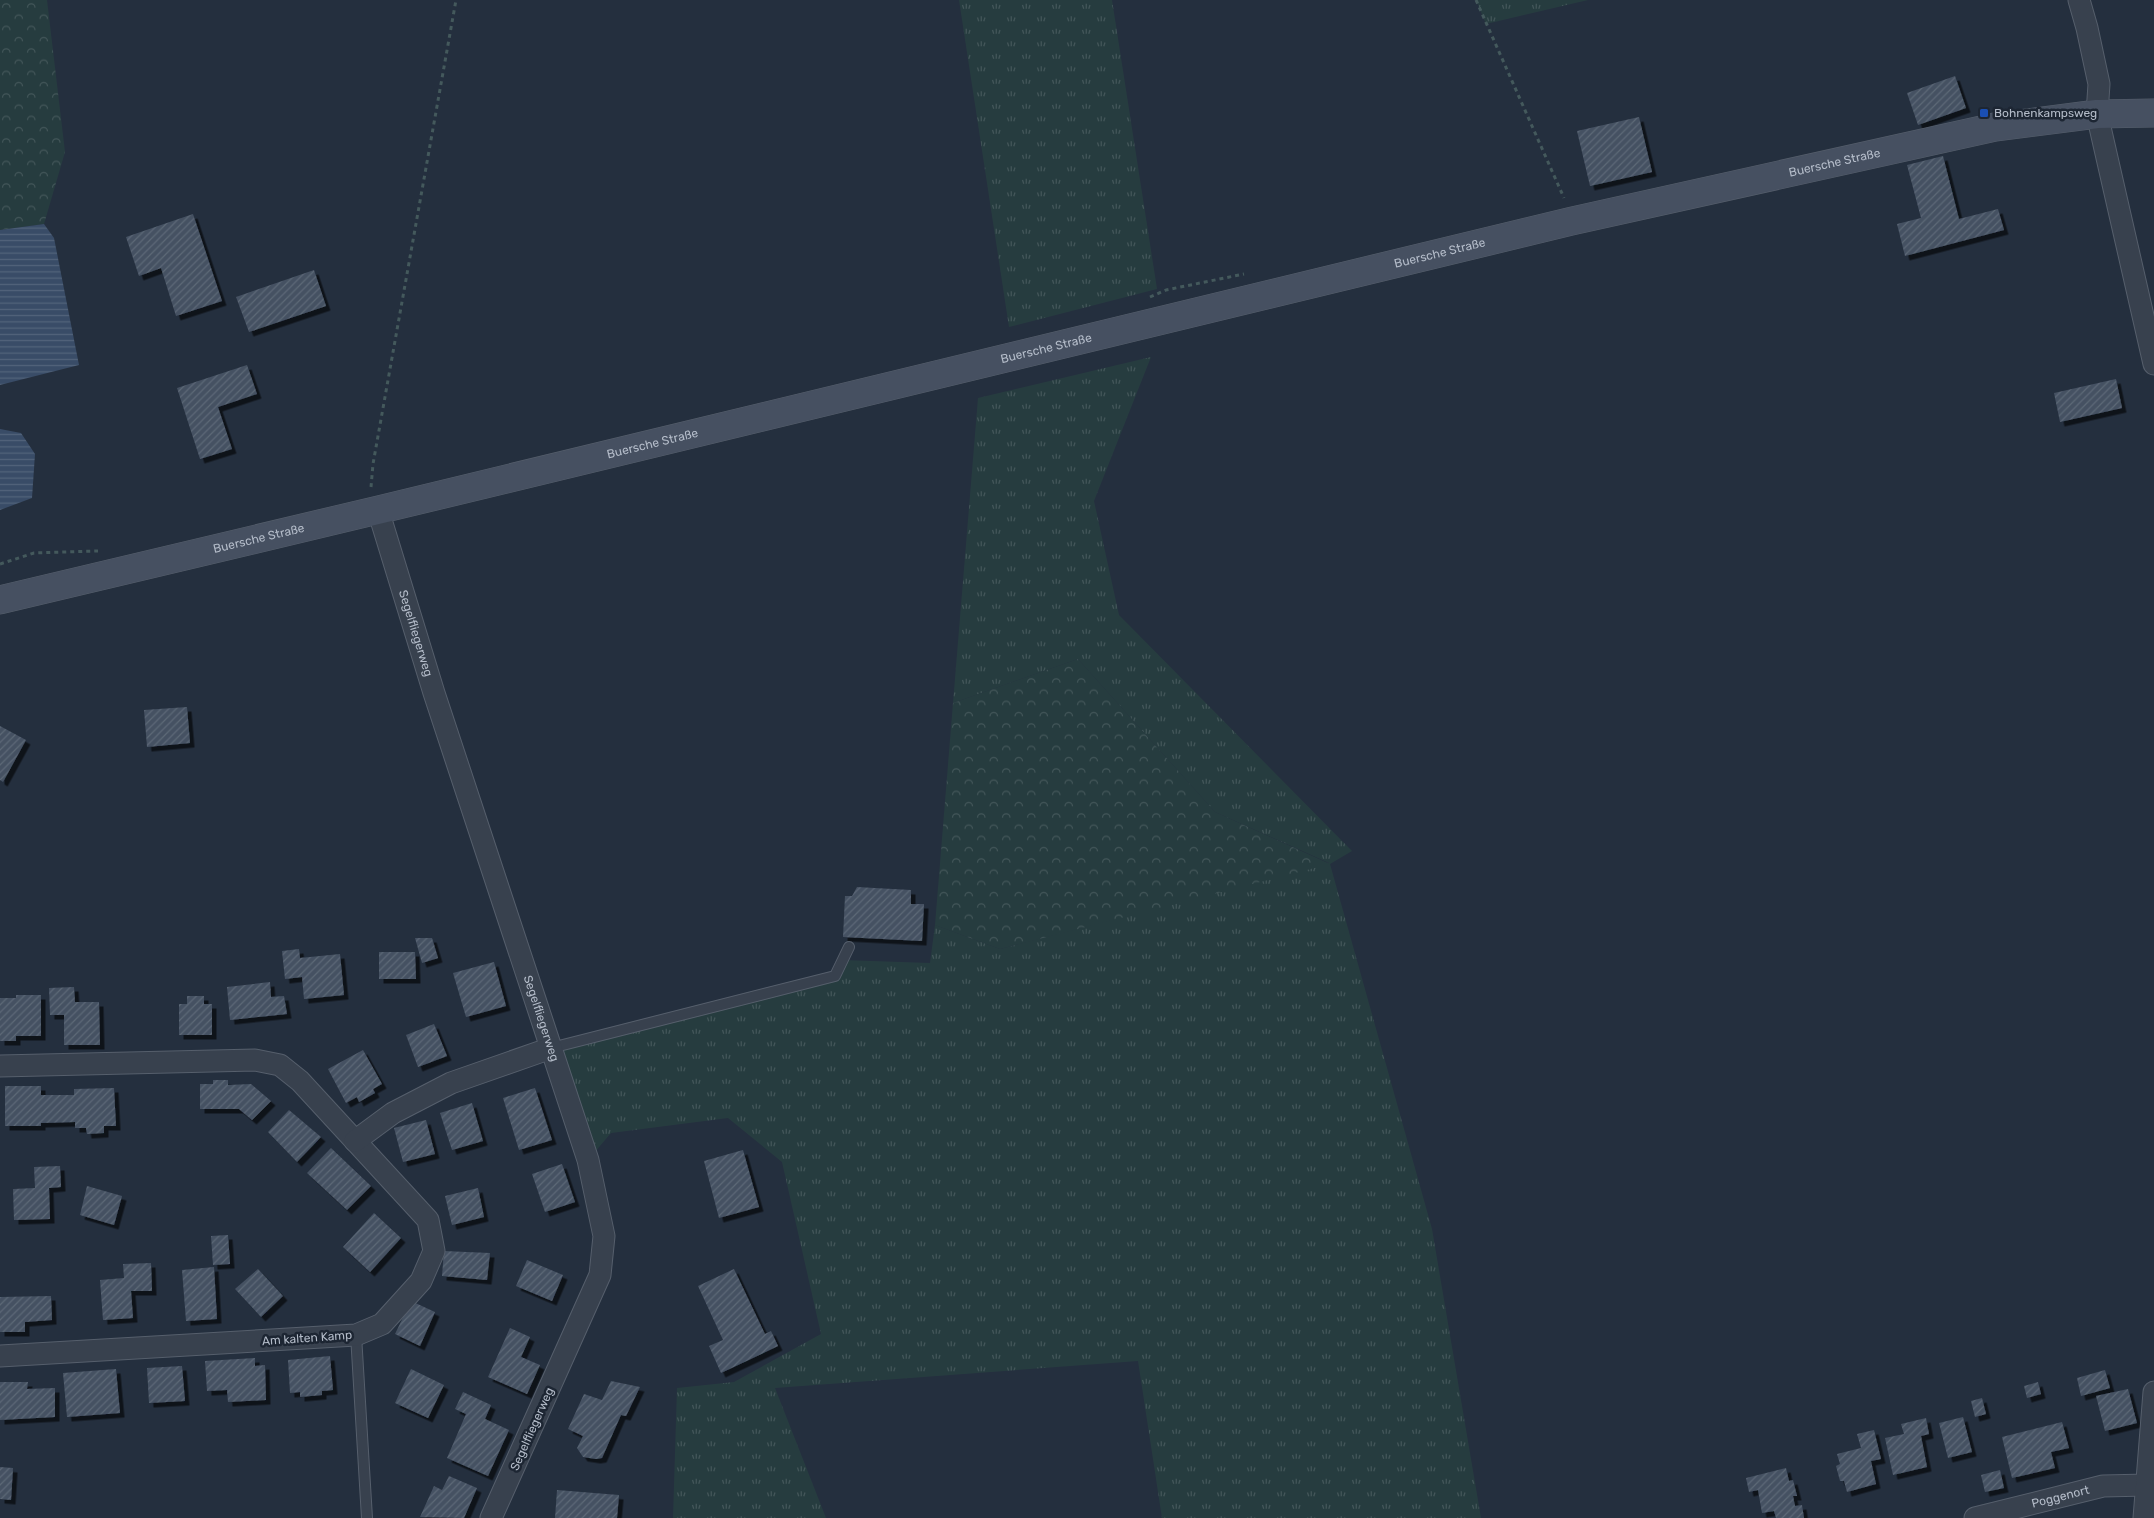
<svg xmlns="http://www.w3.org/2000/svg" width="2154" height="1518" font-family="Rubik,sans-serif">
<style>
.grass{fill:url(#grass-tufts)}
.forest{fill:url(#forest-crowns)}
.water{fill:url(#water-rules)}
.building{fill:url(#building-hatch);filter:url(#shadow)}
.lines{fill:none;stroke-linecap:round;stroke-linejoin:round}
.lane-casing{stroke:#565f6c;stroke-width:12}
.street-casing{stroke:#565f6c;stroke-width:23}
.secondary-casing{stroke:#565f6c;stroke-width:29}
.path{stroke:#44595c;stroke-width:3;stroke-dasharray:4 4;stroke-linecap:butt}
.lane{stroke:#38414e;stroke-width:10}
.street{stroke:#38414e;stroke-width:21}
.secondary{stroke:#465061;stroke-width:28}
.transit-dot{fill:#1a4fb4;stroke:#1d2633;stroke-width:2}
.labels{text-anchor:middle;stroke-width:5;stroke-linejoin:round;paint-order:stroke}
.poi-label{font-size:12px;fill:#b4bcc9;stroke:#1d2633;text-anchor:start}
.street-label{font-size:12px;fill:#b4bcc9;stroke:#1d2633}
</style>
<defs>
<pattern id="grass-tufts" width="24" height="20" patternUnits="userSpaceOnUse" patternTransform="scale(1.25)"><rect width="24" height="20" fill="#263c3f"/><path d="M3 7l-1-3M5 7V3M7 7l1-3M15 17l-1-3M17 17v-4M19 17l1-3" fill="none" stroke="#435659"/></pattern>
<pattern id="forest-crowns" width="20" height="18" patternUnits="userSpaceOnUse" patternTransform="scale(1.25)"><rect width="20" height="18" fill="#263c3f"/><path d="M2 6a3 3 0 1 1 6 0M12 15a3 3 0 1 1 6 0" fill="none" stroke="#435659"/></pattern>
<pattern id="water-rules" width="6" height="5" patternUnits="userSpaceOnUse" patternTransform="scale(1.25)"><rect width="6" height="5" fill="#394c67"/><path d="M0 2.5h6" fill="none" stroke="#53647b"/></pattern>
<pattern id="building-hatch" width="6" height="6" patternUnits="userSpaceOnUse" patternTransform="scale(1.25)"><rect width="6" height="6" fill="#455162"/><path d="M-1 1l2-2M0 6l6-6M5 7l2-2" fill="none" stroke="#5d6877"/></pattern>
<filter id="shadow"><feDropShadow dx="4.5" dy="4.5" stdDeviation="0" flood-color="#0009"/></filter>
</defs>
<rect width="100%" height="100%" fill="#242f3e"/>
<g class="grass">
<polygon points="959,0 1112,0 1157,289 1009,327"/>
<polygon points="1476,0 1588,0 1486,24"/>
<polygon points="1151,357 1094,501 1119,615 1352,851 1330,864 1432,1229 1481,1518 1162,1518 1138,1361 775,1388 826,1518 673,1518 677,1388 734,1382 821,1334 782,1162 728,1118 611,1133 588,1160 551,1048 835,976 842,960 930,963 935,925 1000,949 1329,863 1215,812 1078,659 953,703 978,398"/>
</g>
<g class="forest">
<polygon points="0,0 47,0 65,152 44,224 0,230"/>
<polygon points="1078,659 1215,812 1330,864 1000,949 935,925 953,703"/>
</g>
<g class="water">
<polygon points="44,224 54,238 79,365 0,385 0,230"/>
<polygon points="0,429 21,433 35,454 32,498 0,510"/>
</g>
<g class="building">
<polygon points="1955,76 1966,108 1918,125 1907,93"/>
<polygon points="1639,117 1652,172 1590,186 1577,131"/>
<polygon points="1943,156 1959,219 1998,209 2004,230 1905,256 1897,224 1921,218 1907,165"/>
<polygon points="193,214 222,301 176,316 161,268 139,276 126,237"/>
<polygon points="314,270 326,306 249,332 236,297"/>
<polygon points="247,365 257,394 218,407 232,449 200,459 177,388"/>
<polygon points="2116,379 2122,408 2060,422 2054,393"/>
<polygon points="187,707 190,743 147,747 144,710"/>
<polygon points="0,726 26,740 3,782 0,780"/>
<polygon points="857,887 911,890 911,904 924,904 922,941 843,937 845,896 852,896"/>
<polygon points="415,938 432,938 438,958 422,963"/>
<polygon points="299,949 300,958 340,954 344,995 304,999 302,977 285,979 282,951"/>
<polygon points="379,952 415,952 416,979 379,979"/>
<polygon points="494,962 506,1006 466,1017 453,973"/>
<polygon points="270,982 271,997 284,996 287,1014 230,1020 227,987"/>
<polygon points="74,987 75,1002 99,1002 100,1045 64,1045 64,1015 50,1015 49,988"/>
<polygon points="16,995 41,995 41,1036 16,1036 16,1041 0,1041 0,998 16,998"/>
<polygon points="187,996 204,996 204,1004 212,1004 212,1035 179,1035 179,1004 187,1004"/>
<polygon points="434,1024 447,1056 418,1067 406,1035"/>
<polygon points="363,1050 382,1084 373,1089 375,1093 359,1102 357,1097 346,1103 328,1069"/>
<polygon points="213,1080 228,1080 228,1085 251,1084 271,1101 252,1120 239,1109 200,1109 200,1084 213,1084"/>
<polygon points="5,1086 41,1086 41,1095 74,1095 74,1089 114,1088 116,1126 104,1126 104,1133 87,1134 86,1128 75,1128 75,1122 41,1123 41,1126 5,1126"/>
<polygon points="535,1088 552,1140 519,1150 503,1098"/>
<polygon points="472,1103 483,1141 452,1150 440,1113"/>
<polygon points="289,1110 321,1137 297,1162 268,1132"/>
<polygon points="426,1120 435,1154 403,1162 394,1128"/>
<polygon points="331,1148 371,1186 347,1210 307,1173"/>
<polygon points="743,1150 759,1207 719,1218 704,1161"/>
<polygon points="562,1164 575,1202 545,1212 532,1174"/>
<polygon points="60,1166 61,1187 49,1188 50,1219 14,1220 13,1189 35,1188 34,1167"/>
<polygon points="87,1186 122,1196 114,1225 80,1215"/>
<polygon points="478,1188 484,1217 452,1225 445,1196"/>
<polygon points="374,1213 401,1238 370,1272 343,1247"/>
<polygon points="228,1235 230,1264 213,1265 211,1236"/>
<polygon points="444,1251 490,1253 487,1280 442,1276"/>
<polygon points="527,1260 563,1275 552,1301 516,1286"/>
<polygon points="151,1263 152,1291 131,1291 133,1318 103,1320 100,1280 124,1278 123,1264"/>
<polygon points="214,1267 217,1319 186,1321 182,1270"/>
<polygon points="258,1269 283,1296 261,1317 235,1289"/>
<polygon points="734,1269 765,1334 771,1331 778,1346 721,1373 709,1346 723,1340 698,1286"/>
<polygon points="51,1296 52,1320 25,1322 25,1332 0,1332 0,1297"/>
<polygon points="411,1301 435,1312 420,1346 395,1334"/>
<polygon points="510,1328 530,1337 521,1357 540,1365 527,1394 488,1377"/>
<polygon points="330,1356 333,1390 322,1391 322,1395 300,1397 300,1392 290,1393 288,1360"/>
<polygon points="255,1358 255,1366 265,1365 266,1400 228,1402 227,1390 207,1391 205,1361"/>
<polygon points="182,1366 185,1401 149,1403 147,1368"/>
<polygon points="116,1369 120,1413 67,1417 63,1373"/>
<polygon points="411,1369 444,1385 428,1418 395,1403"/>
<polygon points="2105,1370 2110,1388 2081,1396 2077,1378"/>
<polygon points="611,1381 640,1387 626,1416 621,1415 602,1458 596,1459 583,1457 577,1448 583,1436 568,1429 584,1394 602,1400"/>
<polygon points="0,1382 28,1382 27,1389 55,1388 55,1417 0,1420"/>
<polygon points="2038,1382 2041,1394 2027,1398 2024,1386"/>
<polygon points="2128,1389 2137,1423 2105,1431 2096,1396"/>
<polygon points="463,1392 491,1405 485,1419 509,1430 488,1476 447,1458 466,1414 455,1409"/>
<polygon points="1982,1398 1986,1414 1975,1417 1971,1401"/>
<polygon points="1963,1417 1972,1452 1948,1458 1939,1423"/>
<polygon points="1926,1418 1929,1434 1921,1436 1927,1467 1893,1475 1885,1438 1904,1434 1901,1424"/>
<polygon points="2062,1422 2069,1448 2051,1452 2055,1468 2012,1478 2002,1437"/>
<polygon points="1874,1430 1881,1459 1871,1461 1876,1484 1847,1492 1844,1481 1840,1481 1836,1466 1840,1464 1837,1454 1861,1448 1857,1434"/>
<polygon points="0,1467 13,1468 11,1500 0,1499"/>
<polygon points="1786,1468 1789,1481 1793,1480 1797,1496 1793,1496 1795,1506 1802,1505 1804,1518 1776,1518 1774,1511 1762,1513 1758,1490 1749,1492 1746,1478"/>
<polygon points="2000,1470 2004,1488 1985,1492 1981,1475"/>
<polygon points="449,1476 477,1488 464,1518 420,1517 434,1486 442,1490"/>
<polygon points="557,1490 619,1495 617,1518 555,1518"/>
</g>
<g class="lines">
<defs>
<g id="lane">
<polyline points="551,1048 835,976 849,947"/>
<polyline points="356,1335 367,1518"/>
</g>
<g id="street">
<polyline points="2079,0 2087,28 2099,84 2097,114 2154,364"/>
<path id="s1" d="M378 510 434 693 588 1160 604 1236 600 1275 491 1518"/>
<polyline points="0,1066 255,1060 280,1065 300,1081 428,1220 434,1251 421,1281 382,1324 356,1335 0,1356"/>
<polyline points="355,1141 393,1113 451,1083 551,1048"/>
<path id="s2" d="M1975 1518 2103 1486 2147 1485"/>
<polyline points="2144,1518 2154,1392"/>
</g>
<g id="secondary">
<path id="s3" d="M0 600 378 510 1572 221 1995 127 2097 114 2154 113"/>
</g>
</defs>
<use href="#lane" class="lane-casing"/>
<use href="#street" class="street-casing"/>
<use href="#secondary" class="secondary-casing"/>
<g class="path">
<polyline points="1476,0 1564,198"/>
<polyline points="1150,297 1166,290 1244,274"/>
<polyline points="371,487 373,464 456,0"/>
<polyline points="0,564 34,553 98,551"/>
</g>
<use href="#lane" class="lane"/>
<use href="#street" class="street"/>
<use href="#secondary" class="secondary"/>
</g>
<rect class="transit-dot" x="1979" y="108" width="10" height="10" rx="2.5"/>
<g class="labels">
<g class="poi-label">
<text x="1994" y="117">Bohnenkampsweg</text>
</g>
<g class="street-label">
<text dy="4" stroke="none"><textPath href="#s3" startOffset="1886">Buersche Straße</textPath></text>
<text dy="4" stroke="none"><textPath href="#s3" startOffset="1481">Buersche Straße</textPath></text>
<text dy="4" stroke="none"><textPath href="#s3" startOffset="1076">Buersche Straße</textPath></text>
<text dy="4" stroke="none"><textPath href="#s3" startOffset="671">Buersche Straße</textPath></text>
<text dy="4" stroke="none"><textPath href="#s3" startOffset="266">Buersche Straße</textPath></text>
<text dy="4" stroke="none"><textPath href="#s1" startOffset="129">Segelfliegerweg</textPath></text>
<text dy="4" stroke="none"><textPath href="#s1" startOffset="534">Segelfliegerweg</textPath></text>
<text transform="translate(307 1338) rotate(-4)" y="4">Am kalten Kamp</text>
<text transform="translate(532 1429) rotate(-66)" y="4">Segelfliegerweg</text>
<text dy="4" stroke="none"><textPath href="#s2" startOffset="88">Poggenort</textPath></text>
</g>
</g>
</svg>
